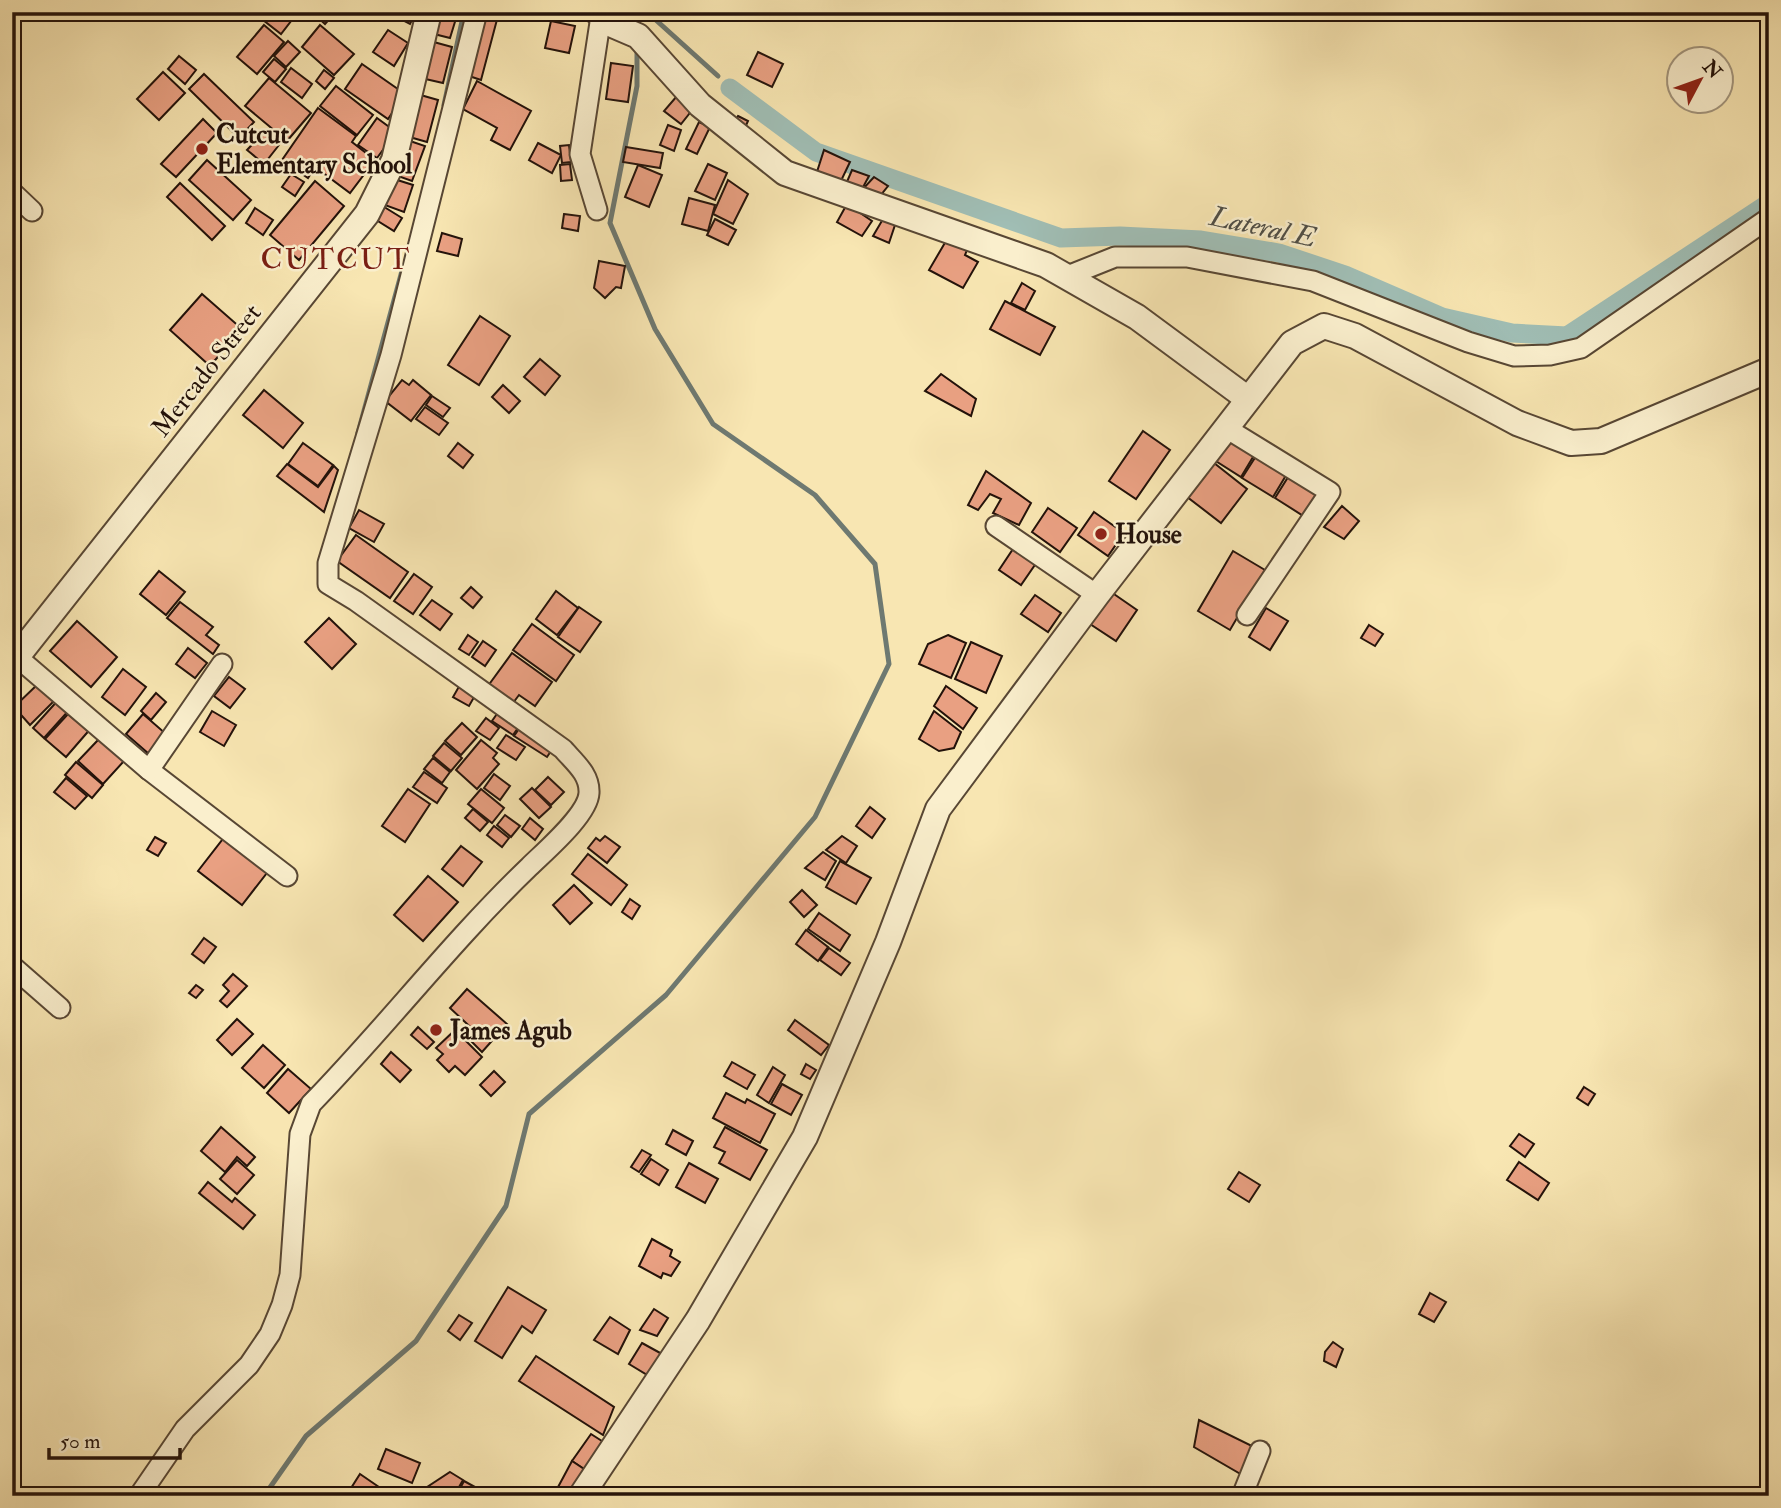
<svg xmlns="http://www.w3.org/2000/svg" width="1781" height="1508" font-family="'IM FELL Double Pica',serif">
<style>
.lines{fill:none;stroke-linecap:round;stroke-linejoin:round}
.stream{stroke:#6e7971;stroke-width:5}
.canal{stroke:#a0beb5;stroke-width:19}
.building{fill:#e9a082;stroke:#23120a;stroke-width:2}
.minor-casing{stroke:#584734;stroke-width:23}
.tertiary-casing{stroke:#584734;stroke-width:28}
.minor{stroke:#faefcd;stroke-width:19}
.tertiary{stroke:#faefcd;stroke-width:24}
.poi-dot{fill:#8f2418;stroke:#faefcd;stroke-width:2.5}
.labels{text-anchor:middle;stroke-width:5;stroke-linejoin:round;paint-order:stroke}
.poi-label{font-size:26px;font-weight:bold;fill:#23120a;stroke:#faefcd;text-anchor:start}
.street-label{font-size:26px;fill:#23120a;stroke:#faefcd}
.water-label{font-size:28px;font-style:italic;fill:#4f4e46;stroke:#faefcd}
.quarter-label{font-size:30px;letter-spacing:2px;fill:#7a1f14;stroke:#faefcd}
</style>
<rect width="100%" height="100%" fill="#f8e6b2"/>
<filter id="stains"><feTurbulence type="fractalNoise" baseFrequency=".00286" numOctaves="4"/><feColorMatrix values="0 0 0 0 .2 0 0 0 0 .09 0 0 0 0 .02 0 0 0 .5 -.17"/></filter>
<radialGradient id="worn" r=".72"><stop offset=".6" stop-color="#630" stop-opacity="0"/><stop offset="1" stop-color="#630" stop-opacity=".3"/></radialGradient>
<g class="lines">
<g class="stream">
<polyline points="638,12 638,27"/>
<polyline points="647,12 718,76"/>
<polyline points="444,105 464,12"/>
<polyline points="358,433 402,271"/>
<polyline points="264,1496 306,1436 416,1341 506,1206 529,1114 666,995 815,817 889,664 875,564 815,495 713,424 655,329 610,223 637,86 637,47"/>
</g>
<polyline class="canal" points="730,88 816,152 1061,238 1120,236 1201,240 1279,253 1345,275 1442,317 1512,333 1567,336 1769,203"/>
</g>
<g class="building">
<polygon points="268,12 298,12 281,34 263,20"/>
<polygon points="312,12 330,12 333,15 325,24"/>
<polygon points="387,12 416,12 410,24"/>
<polygon points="436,12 458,12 450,38 430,33"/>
<polygon points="483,12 499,12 481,80 466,75"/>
<polygon points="551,21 575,26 569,53 545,48"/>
<polygon points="264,25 284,42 257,74 237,57"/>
<polygon points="320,25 354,54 334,75 302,47"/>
<polygon points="388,30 408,43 394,66 373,52"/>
<polygon points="288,41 300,52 286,67 274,56"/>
<polygon points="430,41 452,47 443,83 421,78"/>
<polygon points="758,52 783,64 772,87 747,75"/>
<polygon points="179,56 196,70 185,84 168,69"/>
<polygon points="274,59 286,69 275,82 263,72"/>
<polygon points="611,63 633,66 628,102 606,99"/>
<polygon points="362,64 405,94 388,119 345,89"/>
<polygon points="291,68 312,84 302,98 281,82"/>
<polygon points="324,70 334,78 325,89 316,81"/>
<polygon points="163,72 185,93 159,120 137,99"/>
<polygon points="204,74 254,122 239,138 189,89"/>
<polygon points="269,78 311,113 287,141 245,106"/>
<polygon points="477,81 531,111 510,150 491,140 497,128 463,109"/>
<polygon points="336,86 373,115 357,135 320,106"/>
<polygon points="417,94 438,100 427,142 406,136"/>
<polygon points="677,96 693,109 681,124 664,111"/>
<polygon points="318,108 356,136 352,142 375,160 350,193 315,167 308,178 282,160"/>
<polygon points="738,116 748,121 744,130 733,125"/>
<polygon points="377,118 396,132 377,158 358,145"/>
<polygon points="203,119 217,133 176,177 161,164"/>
<polygon points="699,122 710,127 697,154 686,149"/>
<polygon points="668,125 681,130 674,151 660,145"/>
<polygon points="264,132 279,145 264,164 247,150"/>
<polygon points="407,140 425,146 412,181 395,175"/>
<polygon points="538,143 561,155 552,173 529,160"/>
<polygon points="569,145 571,162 562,163 560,146"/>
<polygon points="626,147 663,153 660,168 623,162"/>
<polygon points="824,150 850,162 839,185 815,178"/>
<polygon points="207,160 251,200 233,220 189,180"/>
<polygon points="570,164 572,180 561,181 560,165"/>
<polygon points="708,164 727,173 715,200 695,191"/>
<polygon points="638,165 662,175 649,207 625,197"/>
<polygon points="852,170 869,176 861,191 846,184"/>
<polygon points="291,174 304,182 295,196 282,187"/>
<polygon points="874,177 888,186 880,196 861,191"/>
<polygon points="391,178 413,185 404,212 382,204"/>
<polygon points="728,180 748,194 733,224 713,214"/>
<polygon points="315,181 344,206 299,260 270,235"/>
<polygon points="180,183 225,226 212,240 167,197"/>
<polygon points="689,198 715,205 708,231 682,224"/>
<polygon points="847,204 872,221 862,236 837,222"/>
<polygon points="381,205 402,218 394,231 373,218"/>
<polygon points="255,208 273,220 263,235 246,223"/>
<polygon points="564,214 580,216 578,231 562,228"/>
<polygon points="715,219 736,230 728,245 707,235"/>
<polygon points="883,219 895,225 889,243 873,236"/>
<polygon points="442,233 462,239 458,256 437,251"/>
<polygon points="946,241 967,250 965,255 978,262 963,288 929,270"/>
<polygon points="599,261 625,266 621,288 616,287 605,298 594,288"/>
<polygon points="1022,283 1035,291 1025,310 1011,303"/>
<polygon points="202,294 242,329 210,366 170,330"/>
<polygon points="1005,301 1055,327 1040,355 990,329"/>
<polygon points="480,316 510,336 479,385 448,365"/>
<polygon points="540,359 560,376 545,395 524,377"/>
<polygon points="941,374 976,399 971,416 925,391"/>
<polygon points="402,380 409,385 413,380 431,395 411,421 385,401"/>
<polygon points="503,385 520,401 509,413 492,397"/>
<polygon points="264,390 303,423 283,448 243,415"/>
<polygon points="432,396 450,408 443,417 426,405"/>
<polygon points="425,407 448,423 439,435 416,419"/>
<polygon points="1143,431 1170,450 1136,499 1109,481"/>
<polygon points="1226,434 1256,452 1241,477 1211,458"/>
<polygon points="303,443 333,465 318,486 288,464"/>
<polygon points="458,443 473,455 463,468 448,456"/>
<polygon points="1258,453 1288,472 1273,497 1242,478"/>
<polygon points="1209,459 1247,489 1221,523 1182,493"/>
<polygon points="287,464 318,487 334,466 338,470 324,512 277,476"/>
<polygon points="986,471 1031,503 1019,525 993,513 1001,499 990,494 978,510 968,505"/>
<polygon points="1290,474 1320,493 1305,517 1275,498"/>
<polygon points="1342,506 1359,521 1344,539 1324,527"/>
<polygon points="1048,508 1077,528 1060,552 1032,532"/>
<polygon points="359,510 384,524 374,542 349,528"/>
<polygon points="1094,512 1124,533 1108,556 1078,535"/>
<polygon points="356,535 408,572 390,598 337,561"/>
<polygon points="1017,543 1039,559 1021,585 999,570"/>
<polygon points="1233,551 1265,570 1230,630 1198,611"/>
<polygon points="159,571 185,592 166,615 140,594"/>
<polygon points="414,574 432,587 413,614 394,601"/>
<polygon points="471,587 482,597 473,608 461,598"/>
<polygon points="556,591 578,608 557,635 536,619"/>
<polygon points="1111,592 1137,610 1116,641 1090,624"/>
<polygon points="1035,595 1061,613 1048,632 1021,614"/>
<polygon points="432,600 452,614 440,630 420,615"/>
<polygon points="180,602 213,627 206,635 219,645 213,654 167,618"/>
<polygon points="579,607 601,622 580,652 558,637"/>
<polygon points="1266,608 1288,621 1270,650 1249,637"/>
<polygon points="329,618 356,644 332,669 305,642"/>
<polygon points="77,621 117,657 91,687 50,651"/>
<polygon points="532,624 574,655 556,681 513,650"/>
<polygon points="1369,625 1383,634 1375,646 1361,638"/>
<polygon points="468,635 478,642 469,655 459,649"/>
<polygon points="948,635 966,643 951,678 919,664 928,644"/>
<polygon points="483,641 496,650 485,666 472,657"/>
<polygon points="971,642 1002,656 986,693 955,679"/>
<polygon points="188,648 207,663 195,678 176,664"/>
<polygon points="512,653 552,682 535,706 519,695 513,703 485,690"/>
<polygon points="123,669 146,687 125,715 102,697"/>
<polygon points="229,677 245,689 230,708 214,696"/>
<polygon points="39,683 55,700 30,725 14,707"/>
<polygon points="461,683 477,692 469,706 453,697"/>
<polygon points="946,686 977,708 963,729 934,706"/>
<polygon points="156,693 166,702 151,720 141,711"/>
<polygon points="60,698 71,708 44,738 33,728"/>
<polygon points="212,711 236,725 224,746 200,732"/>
<polygon points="499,711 520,725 513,735 492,721"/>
<polygon points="934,711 961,732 954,748 939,751 919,739"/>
<polygon points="68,714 76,721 80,717 92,727 66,757 45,739"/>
<polygon points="143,714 166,734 149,754 126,734"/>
<polygon points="486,718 499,728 490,740 476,731"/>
<polygon points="462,723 477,737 461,755 445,741"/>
<polygon points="521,726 553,748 547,757 514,736"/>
<polygon points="506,735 525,747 516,760 497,748"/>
<polygon points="99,739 124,761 103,784 78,761"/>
<polygon points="481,740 497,753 493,758 499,764 477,789 456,770"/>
<polygon points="444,743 462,758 451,771 433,756"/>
<polygon points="433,758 450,772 442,783 424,769"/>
<polygon points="76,762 103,785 92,798 65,775"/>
<polygon points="424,772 447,788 437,803 413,787"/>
<polygon points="494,774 510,786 500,800 484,788"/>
<polygon points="548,777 564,792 551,805 535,790"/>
<polygon points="66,778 87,796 75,809 54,792"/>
<polygon points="532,788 551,807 539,818 520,799"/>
<polygon points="408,789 430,804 405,842 382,826"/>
<polygon points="481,789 504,808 492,823 468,804"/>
<polygon points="870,807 885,819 872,838 856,826"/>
<polygon points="473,809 488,822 480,831 465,818"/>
<polygon points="505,815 520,826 511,837 497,825"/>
<polygon points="530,818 543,829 535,840 522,829"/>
<polygon points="494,826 509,838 502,847 487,835"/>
<polygon points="226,835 270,869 242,905 198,871"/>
<polygon points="605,836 620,847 607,863 588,848 596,838 600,841"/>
<polygon points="842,836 857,846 846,863 826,850"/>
<polygon points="155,837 166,843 158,856 147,850"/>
<polygon points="461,846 482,862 463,886 442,869"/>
<polygon points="823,852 836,861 825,880 805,868"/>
<polygon points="588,854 627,885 611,905 572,874"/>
<polygon points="840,861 871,878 856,904 826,887"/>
<polygon points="428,876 458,902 423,941 394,915"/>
<polygon points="574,885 592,903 570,924 553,905"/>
<polygon points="802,890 817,905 804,917 790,902"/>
<polygon points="630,899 640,906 632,919 622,912"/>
<polygon points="819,913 850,935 840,951 808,929"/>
<polygon points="806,930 828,947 818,961 796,944"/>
<polygon points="204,938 216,947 204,963 192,954"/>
<polygon points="829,948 850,963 841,975 820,960"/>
<polygon points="233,974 247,986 227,1007 220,1001 229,991 223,985"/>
<polygon points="196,985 203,990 196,998 189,993"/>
<polygon points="467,989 507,1024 482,1052 472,1042 479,1035 450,1008"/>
<polygon points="237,1019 253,1034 232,1055 217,1040"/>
<polygon points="795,1020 829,1045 821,1055 788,1030"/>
<polygon points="418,1027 434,1042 427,1049 411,1035"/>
<polygon points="455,1030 482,1057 465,1075 455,1066 449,1072 437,1060 443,1054 436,1048"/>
<polygon points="263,1045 285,1065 264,1088 242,1068"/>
<polygon points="391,1052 411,1070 400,1082 381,1064"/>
<polygon points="732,1062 755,1075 747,1089 724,1076"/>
<polygon points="806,1064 816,1070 810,1079 801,1074"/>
<polygon points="773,1067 785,1075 769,1103 757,1095"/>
<polygon points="288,1069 311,1089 289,1113 267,1093"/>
<polygon points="494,1071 505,1082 491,1096 480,1085"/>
<polygon points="782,1084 802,1095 791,1115 771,1104"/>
<polygon points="1584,1087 1595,1094 1588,1105 1577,1098"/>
<polygon points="726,1093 745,1103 747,1099 775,1114 760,1143 713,1118"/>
<polygon points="221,1127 255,1157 247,1166 237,1157 225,1172 201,1151"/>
<polygon points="725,1127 767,1150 750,1180 719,1163 725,1152 714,1147"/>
<polygon points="673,1130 693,1141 686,1155 666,1144"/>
<polygon points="1519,1134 1534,1144 1525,1157 1510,1146"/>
<polygon points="642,1150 651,1155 639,1172 631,1167"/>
<polygon points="651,1159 668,1170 659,1185 641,1174"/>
<polygon points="237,1160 254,1175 237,1194 220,1179"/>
<polygon points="1519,1162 1549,1183 1538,1200 1507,1180"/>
<polygon points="689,1163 718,1179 705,1203 676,1187"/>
<polygon points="1239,1172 1260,1185 1249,1202 1228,1189"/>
<polygon points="208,1182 232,1202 235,1198 255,1215 243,1229 199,1193"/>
<polygon points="652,1239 672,1250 670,1256 680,1262 671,1276 663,1273 661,1278 639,1266"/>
<polygon points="508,1287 546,1310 532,1333 522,1326 502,1358 475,1341"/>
<polygon points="1430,1293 1446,1302 1434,1322 1419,1314"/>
<polygon points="654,1309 668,1318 657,1336 640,1330"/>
<polygon points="459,1315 472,1323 460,1340 448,1331"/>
<polygon points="610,1317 630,1330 618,1354 594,1340"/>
<polygon points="1333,1342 1343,1349 1336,1367 1324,1361 1325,1352"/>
<polygon points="642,1343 662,1354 649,1376 629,1364"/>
<polygon points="536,1356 614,1407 603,1435 519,1381"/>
<polygon points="1199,1420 1252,1446 1244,1476 1194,1447"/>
<polygon points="591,1434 605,1443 587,1471 572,1461"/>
<polygon points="386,1449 420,1463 412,1483 378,1469"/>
<polygon points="572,1461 587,1471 570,1496 567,1496 557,1489"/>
<polygon points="450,1472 463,1480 454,1496 424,1496 421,1491"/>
<polygon points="360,1474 392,1496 346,1496"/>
<polygon points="464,1481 475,1487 471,1496 457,1494"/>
</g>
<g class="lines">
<defs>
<g id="minor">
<polyline points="12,192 32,211"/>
<polyline points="597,210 580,154 601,16"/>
<polyline points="1065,277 1115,257 1187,257 1313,281 1468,342 1514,356 1550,355 1581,348 1769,218"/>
<polyline points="1226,428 1330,492 1247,615"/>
<polyline points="996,526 1097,595"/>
<polyline points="17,657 149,770 287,876"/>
<polyline points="149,770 222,664"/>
<polyline points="12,966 60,1008"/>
<path d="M139 1496 185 1429 249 1365 270 1334 282 1305 290 1275 300 1134 311 1104C386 1027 451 942 529 867 544 852 588 815 589 793 590 774 574 762 563 749L356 601 328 584V563L391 355 477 12"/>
<polyline points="1242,1496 1260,1451"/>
</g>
<g id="tertiary">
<polyline points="597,12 610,24 638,36 700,105 785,173 1046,265 1137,317 1248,399"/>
<polyline points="12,663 367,214 394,160 429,12"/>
<polyline points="581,1496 698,1320 805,1137 888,942 938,809 1097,595 1292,343 1324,326 1355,336 1517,423 1571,443 1601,441 1769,370"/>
</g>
</defs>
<use href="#minor" class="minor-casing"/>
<use href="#tertiary" class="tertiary-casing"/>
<use href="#minor" class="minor"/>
<use href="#tertiary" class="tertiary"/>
</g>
<g class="poi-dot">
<circle cx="202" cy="149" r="7"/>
<circle cx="1101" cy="534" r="7"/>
<circle cx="436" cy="1030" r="7"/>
</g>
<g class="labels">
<g class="poi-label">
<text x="216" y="143">Cutcut<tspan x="216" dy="30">Elementary School</tspan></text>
<text x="1115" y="543">House</text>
<text x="450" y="1039">James Agub</text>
</g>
<g class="street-label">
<text transform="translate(206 370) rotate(-52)" y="9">Mercado Street</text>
</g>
<g class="water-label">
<text transform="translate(1263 226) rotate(12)" y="10">Lateral E</text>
</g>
<g class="quarter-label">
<text x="336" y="269">CUTCUT</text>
</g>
</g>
<rect width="1781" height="1508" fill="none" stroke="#f8e6b2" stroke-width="42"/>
<rect x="14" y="14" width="1753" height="1480" fill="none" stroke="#23120a" stroke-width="3.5"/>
<rect x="21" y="21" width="1739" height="1466" fill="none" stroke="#23120a" stroke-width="2"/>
<g transform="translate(1700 80) rotate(49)"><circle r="33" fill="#faefcd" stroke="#a4977f" stroke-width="2"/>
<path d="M0-5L12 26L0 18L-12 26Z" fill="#8f2418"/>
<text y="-10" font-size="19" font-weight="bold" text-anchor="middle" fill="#23120a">N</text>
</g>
<path d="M49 1448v10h131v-10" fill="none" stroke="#23120a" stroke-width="3.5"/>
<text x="60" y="1448" font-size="21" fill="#23120a" stroke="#faefcd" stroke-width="5" paint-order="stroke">50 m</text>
<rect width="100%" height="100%" filter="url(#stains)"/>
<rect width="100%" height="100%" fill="url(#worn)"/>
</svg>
